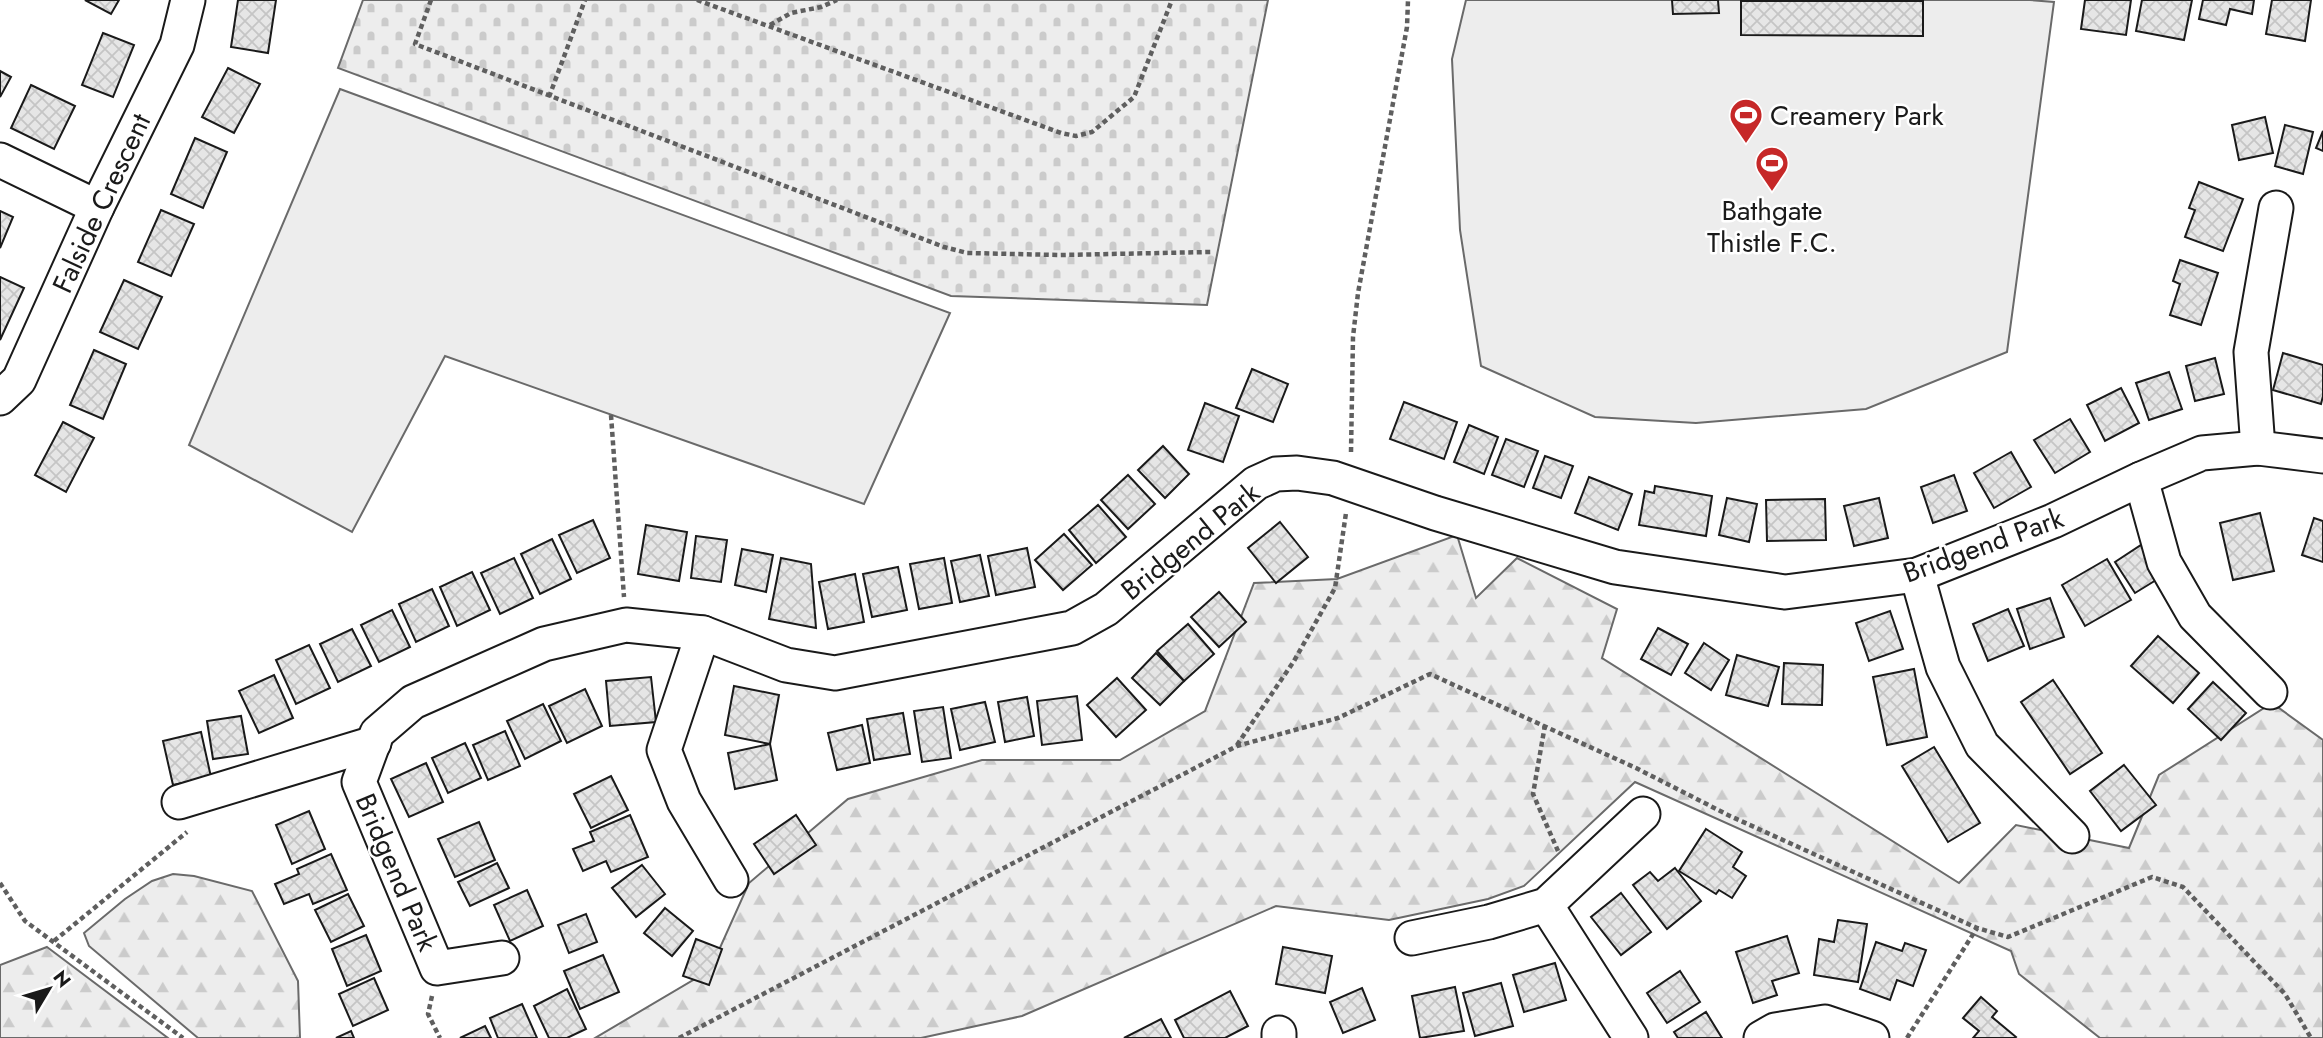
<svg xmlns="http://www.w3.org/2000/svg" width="2323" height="1038" font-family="Jost,sans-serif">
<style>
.grass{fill:#ededed;stroke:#6a6a6a;stroke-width:2}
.forest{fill:url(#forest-firs);stroke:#6a6a6a;stroke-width:2}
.cemetery{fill:url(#cemetery-stones);stroke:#6a6a6a;stroke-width:2}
.building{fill:url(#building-cross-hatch);stroke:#1a1a1a;stroke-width:2}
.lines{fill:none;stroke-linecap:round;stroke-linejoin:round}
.minor-casing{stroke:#1a1a1a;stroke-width:37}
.path{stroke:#5f5f5f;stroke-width:4.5;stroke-dasharray:5 3.5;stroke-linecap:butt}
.minor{stroke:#fff;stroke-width:33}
.labels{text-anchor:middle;stroke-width:5;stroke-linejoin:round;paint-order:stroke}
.poi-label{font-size:28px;fill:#1a1a1a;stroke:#fff;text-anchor:start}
.street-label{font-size:28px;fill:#1a1a1a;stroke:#fff}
</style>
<defs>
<pattern id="forest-firs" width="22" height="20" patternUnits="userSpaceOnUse" patternTransform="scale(1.75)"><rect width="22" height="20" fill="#ededed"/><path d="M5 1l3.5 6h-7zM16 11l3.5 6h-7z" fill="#cbcbcb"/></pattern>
<pattern id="cemetery-stones" width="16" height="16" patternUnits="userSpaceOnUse" patternTransform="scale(1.75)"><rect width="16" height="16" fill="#ededed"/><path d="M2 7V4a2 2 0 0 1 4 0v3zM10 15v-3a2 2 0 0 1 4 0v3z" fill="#cbcbcb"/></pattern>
<pattern id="building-cross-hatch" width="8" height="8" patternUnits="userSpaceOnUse" patternTransform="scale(1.75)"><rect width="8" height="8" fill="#e6e6e6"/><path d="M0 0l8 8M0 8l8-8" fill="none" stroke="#c5c5c5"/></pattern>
</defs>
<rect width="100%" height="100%" fill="#fff"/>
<g class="grass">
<polygon points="1466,0 2030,0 2054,2 2007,352 1866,409 1696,423 1595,417 1481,366 1460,230 1452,59"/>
<polygon points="340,89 950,313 864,504 445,356 352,532 189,445"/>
</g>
<g class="forest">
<polygon points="1457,535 1476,598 1517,558 1617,609 1602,658 1959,883 2016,825 2129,848 2159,775 2272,703 2323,740 2323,1038 2100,1038 2019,974 2011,951 1635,782 1524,886 1488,899 1389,920 1276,906 1022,1016 921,1038 595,1038 710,970 749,883 848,799 982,760 1120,760 1205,711 1254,583 1337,579"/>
<polygon points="173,874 194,876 252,891 298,981 300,1038 198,1038 89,946 84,933 125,899 152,881"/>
<polygon points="47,947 160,1032 168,1038 0,1038 0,965"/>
</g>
<polygon class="cemetery" points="363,0 1268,0 1207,305 951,296 338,68"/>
<g class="building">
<polygon points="85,0 119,0 111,14"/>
<polygon points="238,0 276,0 268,53 231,47"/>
<polygon points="1672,0 1718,0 1719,13 1673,14"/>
<polygon points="2085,0 2131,0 2126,35 2081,29"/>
<polygon points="2142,0 2192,0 2184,40 2136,31"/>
<polygon points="2203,0 2254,0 2252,14 2230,9 2226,25 2199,19"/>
<polygon points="2272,0 2311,0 2305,41 2266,34"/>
<polygon points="1741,1 1923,1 1923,36 1741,35"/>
<polygon points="103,33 134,45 113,97 82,85"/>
<polygon points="228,68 260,84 234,133 202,117"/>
<polygon points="0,71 11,77 0,97"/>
<polygon points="31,85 75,106 54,149 11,128"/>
<polygon points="2265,117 2273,153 2239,160 2232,125"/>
<polygon points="2285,125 2313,132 2303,174 2275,166"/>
<polygon points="2323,131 2323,151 2316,148"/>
<polygon points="195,138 227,152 203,208 171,194"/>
<polygon points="2199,182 2243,199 2223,251 2185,237 2195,210 2189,208"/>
<polygon points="161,210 194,224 171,276 138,262"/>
<polygon points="0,211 13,217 0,248"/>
<polygon points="2180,260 2218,273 2201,325 2170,315 2180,284 2173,281"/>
<polygon points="0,277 24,288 0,340"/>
<polygon points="124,280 162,297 138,349 100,332"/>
<polygon points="94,350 126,364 103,419 70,405"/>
<polygon points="2283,353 2323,365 2323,396 2321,404 2273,390"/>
<polygon points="2215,358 2224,394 2195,401 2186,366"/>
<polygon points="1252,369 1288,384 1273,422 1236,408"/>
<polygon points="2169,372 2182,409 2149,420 2136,383"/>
<polygon points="2121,388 2139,423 2105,441 2087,405"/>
<polygon points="1404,402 1457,422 1444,459 1390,439"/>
<polygon points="1205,403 1239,416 1223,462 1188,450"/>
<polygon points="2070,419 2090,452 2055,473 2034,440"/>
<polygon points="63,422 94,438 66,492 35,475"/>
<polygon points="1469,425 1498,437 1484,474 1454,462"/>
<polygon points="1506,439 1538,451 1524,487 1492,475"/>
<polygon points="1163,446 1189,474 1165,498 1138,470"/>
<polygon points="2011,452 2031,487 1994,508 1974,473"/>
<polygon points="1545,456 1573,466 1561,498 1533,488"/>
<polygon points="1128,475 1155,504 1128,529 1101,500"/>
<polygon points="1954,475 1967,511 1933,523 1921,487"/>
<polygon points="1589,477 1632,494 1618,530 1575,513"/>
<polygon points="1655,486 1712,496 1706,536 1639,525 1645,491 1654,493"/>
<polygon points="1727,498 1757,504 1749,542 1719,535"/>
<polygon points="1879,498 1888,538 1854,546 1844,506"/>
<polygon points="1825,499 1826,540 1767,541 1766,500"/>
<polygon points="1098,505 1126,537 1096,563 1069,530"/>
<polygon points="2260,513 2274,571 2233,580 2220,523"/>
<polygon points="2314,518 2323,521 2323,562 2302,555"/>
<polygon points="593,520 610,558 577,573 559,535"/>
<polygon points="1280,522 1308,557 1276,583 1248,548"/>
<polygon points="646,525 687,532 679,581 638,574"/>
<polygon points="1064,534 1092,565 1063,590 1035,560"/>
<polygon points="696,536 727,540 721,582 691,578"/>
<polygon points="552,539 571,579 540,594 521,554"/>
<polygon points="2141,545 2161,577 2135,593 2115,562"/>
<polygon points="1027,548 1035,587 996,595 988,556"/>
<polygon points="742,549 773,555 766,592 735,585"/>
<polygon points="980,555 989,596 960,602 951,561"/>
<polygon points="514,558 533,598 500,614 481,573"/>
<polygon points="781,558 811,564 816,628 769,619"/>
<polygon points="944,558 952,603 919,609 910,564"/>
<polygon points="2107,559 2131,600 2085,626 2062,585"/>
<polygon points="898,567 907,610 872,617 863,574"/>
<polygon points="472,572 490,610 457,626 440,587"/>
<polygon points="855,574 864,622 828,629 819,582"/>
<polygon points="432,589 449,626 416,642 399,604"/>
<polygon points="1219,592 1246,622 1219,647 1191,617"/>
<polygon points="2050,598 2064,637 2030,649 2017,609"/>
<polygon points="2008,609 2024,646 1988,661 1973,624"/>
<polygon points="392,610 410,647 379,662 361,625"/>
<polygon points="1890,611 1903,649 1869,661 1856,623"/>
<polygon points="1188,624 1214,654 1184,681 1157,651"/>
<polygon points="1658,628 1688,644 1671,675 1641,659"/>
<polygon points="352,629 371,666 338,682 320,644"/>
<polygon points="2158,636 2199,673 2173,703 2131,666"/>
<polygon points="1704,643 1729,660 1711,690 1685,673"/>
<polygon points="309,645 330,688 296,704 276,660"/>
<polygon points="1156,653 1184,681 1160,705 1132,678"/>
<polygon points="1737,655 1779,667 1768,706 1726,695"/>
<polygon points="1784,663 1823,665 1822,705 1782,704"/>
<polygon points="1914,669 1927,737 1887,745 1873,677"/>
<polygon points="274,675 293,718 259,733 239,691"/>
<polygon points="651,677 656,722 610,726 606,681"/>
<polygon points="1117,678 1146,710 1116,737 1087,705"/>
<polygon points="2053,680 2102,753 2070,774 2021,702"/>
<polygon points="2213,682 2246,713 2221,740 2188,709"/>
<polygon points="734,686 779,695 770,744 725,735"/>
<polygon points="585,689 602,726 567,743 549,706"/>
<polygon points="1077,696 1082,740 1042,745 1037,701"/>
<polygon points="1027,697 1034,736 1005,742 998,702"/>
<polygon points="985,702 995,742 960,750 951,709"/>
<polygon points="543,704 561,741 525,759 507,721"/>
<polygon points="943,707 951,758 922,762 914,711"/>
<polygon points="903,713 910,754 874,760 867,719"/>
<polygon points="241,716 248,754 213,759 207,721"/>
<polygon points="862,725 870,763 837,770 828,733"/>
<polygon points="505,731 520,766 488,780 473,745"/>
<polygon points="201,732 211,777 173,785 163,741"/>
<polygon points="465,743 481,778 448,793 432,758"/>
<polygon points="770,744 777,780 735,789 728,753"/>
<polygon points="1934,747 1980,823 1948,842 1902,766"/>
<polygon points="426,763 443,802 409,817 391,779"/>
<polygon points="2124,765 2156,805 2121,831 2090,791"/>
<polygon points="611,776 628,810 591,828 574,794"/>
<polygon points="309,811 325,849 292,864 276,825"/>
<polygon points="630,815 648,857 611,872 606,861 583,871 573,849 594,841 590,832"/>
<polygon points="796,815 816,845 774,874 754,844"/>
<polygon points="479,822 495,860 455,877 438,839"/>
<polygon points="1706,829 1742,852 1733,867 1746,876 1732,898 1719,890 1716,894 1679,871"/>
<polygon points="331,854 347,890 313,904 309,894 284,904 275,884 299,874 297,869"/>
<polygon points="497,863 509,888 470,906 458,882"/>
<polygon points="642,865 665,894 636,917 612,888"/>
<polygon points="1675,868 1701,901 1667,929 1633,885 1650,872 1658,881"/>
<polygon points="527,890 543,926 510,941 494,905"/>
<polygon points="1621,893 1651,932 1621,955 1591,917"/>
<polygon points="348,894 364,926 331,942 315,910"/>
<polygon points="665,908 693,931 672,956 644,933"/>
<polygon points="586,914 597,942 569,953 558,925"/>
<polygon points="1838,920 1867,924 1858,982 1814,975 1819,939 1834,942"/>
<polygon points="366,935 381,971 347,986 332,949"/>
<polygon points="1787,936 1799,973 1772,981 1777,995 1753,1003 1736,952"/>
<polygon points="696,939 722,949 709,985 683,976"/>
<polygon points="1876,942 1902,951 1905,943 1926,950 1913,986 1897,980 1890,1000 1860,989"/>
<polygon points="1283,947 1332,956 1325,993 1276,984"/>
<polygon points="603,955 619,992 580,1009 564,971"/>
<polygon points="1555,963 1566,1000 1524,1012 1513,975"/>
<polygon points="1680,971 1700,1002 1667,1023 1647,993"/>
<polygon points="374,978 388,1010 353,1026 339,994"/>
<polygon points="1501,983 1513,1026 1475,1036 1463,993"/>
<polygon points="1455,987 1464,1031 1420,1038 1412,996"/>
<polygon points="1362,988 1375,1020 1343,1033 1330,1002"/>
<polygon points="567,989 586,1029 567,1038 549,1038 534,1006"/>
<polygon points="1230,991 1248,1026 1225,1038 1184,1038 1175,1020"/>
<polygon points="1981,997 1997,1011 1992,1017 2016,1037 2015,1038 1973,1038 1979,1031 1963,1018"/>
<polygon points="522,1004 537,1038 498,1038 490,1018"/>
<polygon points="1706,1012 1722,1038 1678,1038 1674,1032"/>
<polygon points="1161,1019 1171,1038 1124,1038"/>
<polygon points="485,1026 491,1038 460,1038"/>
<polygon points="351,1031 354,1038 336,1038"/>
</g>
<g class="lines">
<defs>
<g id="minor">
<polyline points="0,160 97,207"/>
<polyline points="0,398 19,380 97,207 177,45 188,0"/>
<polyline points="2258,448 2251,352 2276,208"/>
<polyline points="2141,479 2164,562 2195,616 2270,692"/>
<polyline points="1917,575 1943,667 1982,745 2072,836"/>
<polyline points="703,633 664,750 684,801 731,880"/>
<polyline points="179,802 374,743"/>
<polyline points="1546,905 1631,1038"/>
<polyline points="1412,938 1489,922 1546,905 1643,814"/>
<polyline points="502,958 437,968 359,782 377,733 413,702 544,644 626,625 703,633 786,665 835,673 1072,628 1106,609 1256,483 1276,474 1297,473 1333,478 1435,513 1615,567 1785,592 1917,575 2053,521 2141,479 2202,453 2258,448 2323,456"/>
<polyline points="1279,1038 1279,1033"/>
<polyline points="1761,1038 1775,1030 1825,1022 1872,1038"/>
</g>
</defs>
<use href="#minor" class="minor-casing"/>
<g class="path">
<polyline points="431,0 415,44 944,247 967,253 1060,255 1211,252"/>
<polyline points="697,0 1061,133 1076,136 1092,132 1134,97 1172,0"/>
<polyline points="770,25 791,13 821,7 837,0"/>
<polyline points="549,97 585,0"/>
<polyline points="611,415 624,597"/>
<polyline points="1351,452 1353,337 1358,293 1407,27 1408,0"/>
<polyline points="1545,725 1533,794 1558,851"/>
<polyline points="1237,745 1294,661 1335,588 1346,513"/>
<polyline points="0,883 25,921 183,1038"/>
<polyline points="54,941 187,832"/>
<polyline points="432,996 428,1014 440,1038"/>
<polyline points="679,1038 1237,746 1338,718 1430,674 1636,768 1730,816 1977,928 2008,937 2152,877 2183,887 2285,994 2311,1038"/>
<polyline points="1907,1038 1977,928"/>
</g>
<use href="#minor" class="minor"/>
</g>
<defs>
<symbol id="stadium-pin" viewBox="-11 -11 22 30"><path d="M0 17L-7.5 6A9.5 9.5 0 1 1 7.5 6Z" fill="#c62828" stroke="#fff"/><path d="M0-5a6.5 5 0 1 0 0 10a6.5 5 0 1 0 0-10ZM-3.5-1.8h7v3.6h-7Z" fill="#fff"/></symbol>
</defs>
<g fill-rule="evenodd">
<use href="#stadium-pin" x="1727" y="96" width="38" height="52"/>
<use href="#stadium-pin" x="1753" y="144" width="38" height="52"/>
</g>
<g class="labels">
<g class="poi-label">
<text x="1770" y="125">Creamery Park</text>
<text x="1772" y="220" text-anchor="middle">Bathgate<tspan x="1772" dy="32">Thistle F.C.</tspan></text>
</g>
<g class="street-label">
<text transform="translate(101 203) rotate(-65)" y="10">Falside Crescent</text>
<text transform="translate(1190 541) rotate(-39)" y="10">Bridgend Park</text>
<text transform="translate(1983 545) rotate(-20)" y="10">Bridgend Park</text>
<text transform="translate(397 872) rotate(67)" y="10">Bridgend Park</text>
</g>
</g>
<g transform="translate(49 989) rotate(52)" stroke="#ffffff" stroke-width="5" paint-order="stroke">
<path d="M0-5L12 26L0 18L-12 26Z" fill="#1a1a1a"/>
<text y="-10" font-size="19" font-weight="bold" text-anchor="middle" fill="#1a1a1a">N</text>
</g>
</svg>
